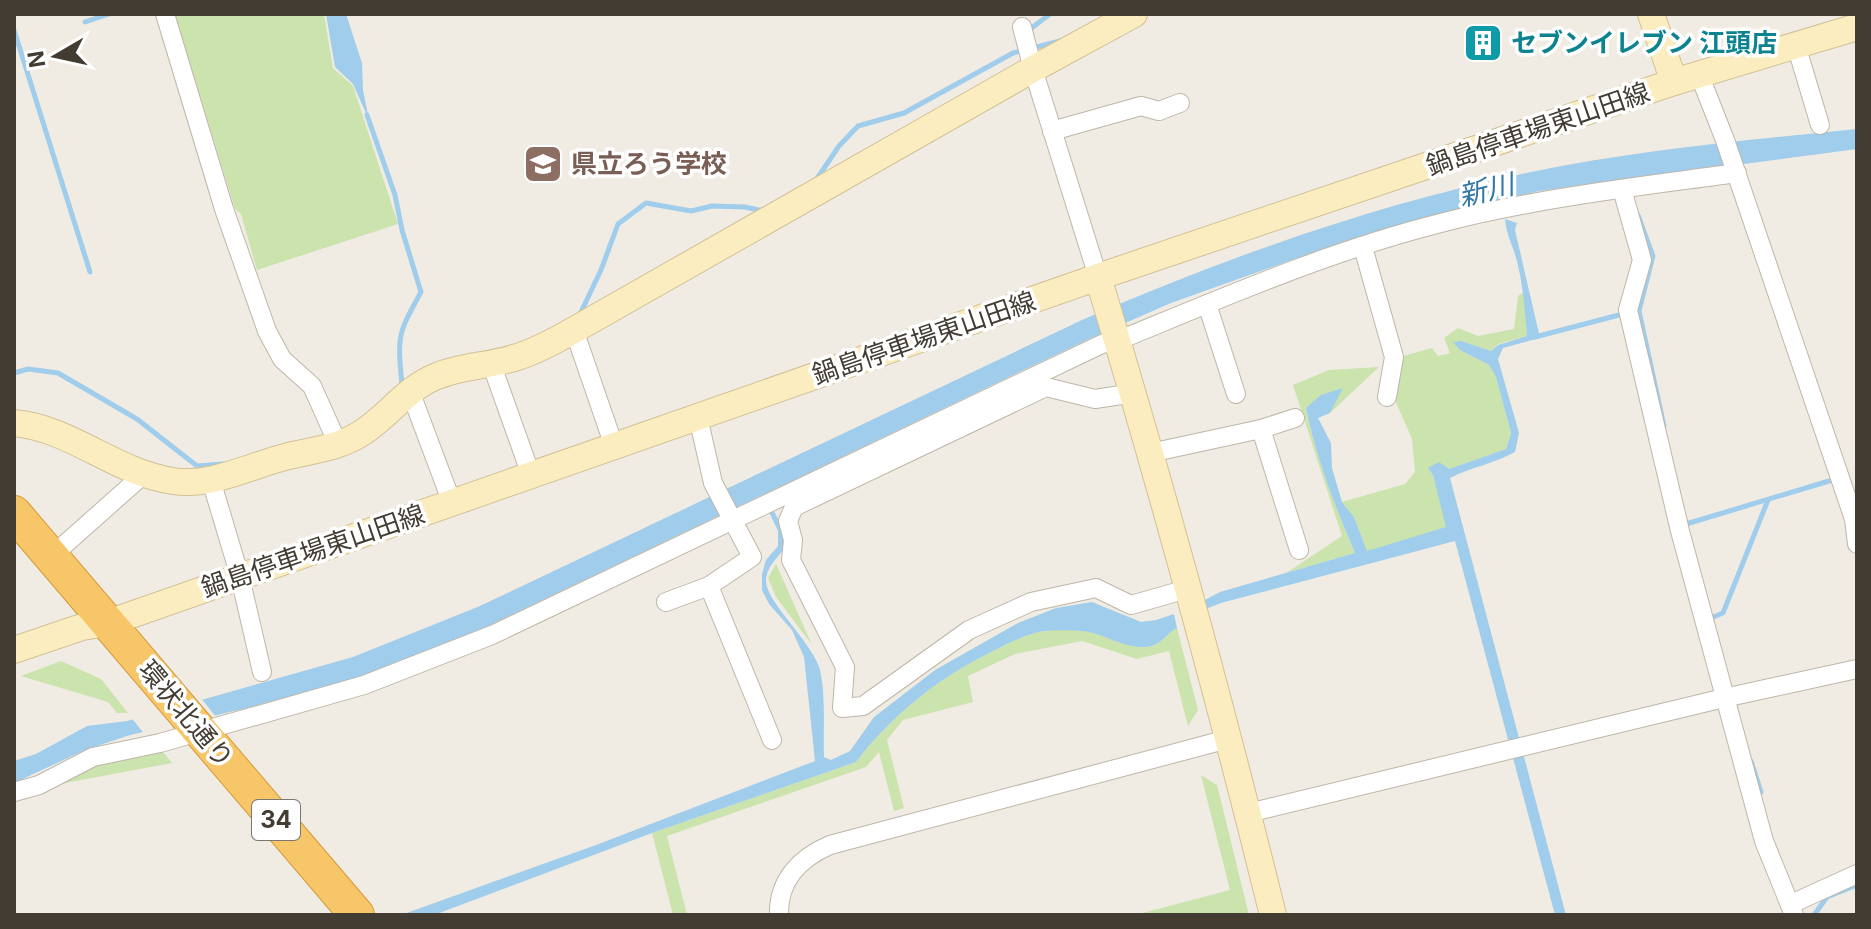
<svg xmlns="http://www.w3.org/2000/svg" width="1871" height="929" font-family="Inter,'Noto Sans JP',sans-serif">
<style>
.green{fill:#cbe3ad}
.water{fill:#a0cdec}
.pier{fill:#f0ece3}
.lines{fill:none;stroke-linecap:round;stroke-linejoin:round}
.stream{stroke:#a0cdec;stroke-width:5}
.street-casing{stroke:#beb6a9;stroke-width:20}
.secondary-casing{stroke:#d2c196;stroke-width:28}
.highway-casing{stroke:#d59a38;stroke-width:36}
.street{stroke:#fff;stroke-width:18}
.secondary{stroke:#fcedc1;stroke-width:26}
.highway{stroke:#f6c668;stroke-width:34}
.labels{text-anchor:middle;stroke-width:7;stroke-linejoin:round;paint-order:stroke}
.shield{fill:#fff;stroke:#7b7670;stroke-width:2}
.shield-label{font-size:24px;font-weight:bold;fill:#423c33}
.culture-label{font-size:26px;font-weight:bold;fill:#0d838f;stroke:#fff;text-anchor:start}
.street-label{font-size:26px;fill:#423c33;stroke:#fff}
.education-label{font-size:26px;font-weight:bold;fill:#785e54;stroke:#fff;text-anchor:start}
.water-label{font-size:28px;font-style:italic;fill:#3377a7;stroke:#fff}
</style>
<rect width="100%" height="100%" fill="#f0ece3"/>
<g class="green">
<polygon points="175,14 324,14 333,68 353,86 398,224 257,270 241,214 235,209"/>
<polygon points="1524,292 1527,336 1498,344 1491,351 1461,341 1460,350 1489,365 1496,377 1511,433 1506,449 1433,475 1447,527 1367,552 1354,517 1342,502 1405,484 1415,472 1412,439 1394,398 1400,357 1432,348 1438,356 1450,353 1444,338 1458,328 1478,336 1514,329 1518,296"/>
<path d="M1379 367 1330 413 1342 388 1306 408C1316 458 1335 506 1355 553L1286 573 1342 536 1293 385 1329 370Z"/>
<polygon points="776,564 812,645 776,597 768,578"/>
<path d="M1177 628 1198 710 1188 726 1169 651 1137 659 1082 641 1015 654 968 676 973 702 903 720 887 740 904 808 894 811 879 752 866 767 667 836 687 915H673L652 833 856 762C893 714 938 678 993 651 1009 643 1026 634 1044 631 1056 629 1070 630 1081 631 1105 632 1135 657 1158 643 1165 639 1169 632 1177 628Z"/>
<polygon points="61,661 101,679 128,713 117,713 108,702 21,676"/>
<polygon points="159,747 172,763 49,786 104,758"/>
<polygon points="1201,775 1217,785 1249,915 1135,915 1230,890"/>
</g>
<g class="water">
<polygon points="326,14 346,14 362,63 363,90 369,120 353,84 335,67"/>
<path d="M1857 129V149L1539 191 1442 213 1317 251 1171 303 1091 338 488 626 358 679 278 701 130 735 85 750 14 783V761L36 754 87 726 127 721 353 657 480 606 1082 320C1227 257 1376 204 1531 172 1637 150 1749 140 1857 129Z"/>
<path d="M1505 219 1517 223 1515 230 1540 338 1503 348 1498 359 1519 433 1515 452C1494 464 1471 467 1450 478L1566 915H1555L1455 541 1221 603 1203 610 1201 602 1220 592 1355 553C1335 506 1316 458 1306 408L1321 395 1343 388 1330 413 1318 418 1331 443 1332 468 1342 502 1354 517 1367 551 1446 527 1433 475 1428 468 1439 462 1449 469 1506 449 1511 433 1496 377 1489 365 1460 350 1453 342 1461 341 1491 351 1498 345 1527 336C1525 310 1523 286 1517 261 1513 246 1506 234 1505 219Z"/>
<path d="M773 509 783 529 784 549C777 558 766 568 766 581 766 602 813 643 820 670 826 697 823 729 824 757L831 760 850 751 874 717 935 670 1018 623 1056 608 1092 602 1141 622 1156 620 1174 614 1177 628C1169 632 1165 639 1158 643 1135 657 1105 632 1081 631 1070 630 1056 630 1044 631 1026 634 1009 643 993 651 938 678 893 714 856 762L652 833 434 915H401L596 845 815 761 804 657 792 630 769 604 762 590V574L766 560 778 546V531L768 510Z"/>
</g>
<polygon class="pier" points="200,697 217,718 146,736 130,716"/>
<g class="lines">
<g class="stream">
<polyline points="85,22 109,14"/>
<polyline points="14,30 90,272"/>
<polyline points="1029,30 1050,14"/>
<path d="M367 115 395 195 402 230 421 292C398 334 397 335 402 384"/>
<polyline points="816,180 839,146 858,126 904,113 1013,53 1060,41"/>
<polyline points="1638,215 1653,256 1639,311 1664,426"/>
<polyline points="581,312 601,270 618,224 646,203 691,211 712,206 745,207 763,211"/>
<polyline points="1535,337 1619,315"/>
<polyline points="14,373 28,369 58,373 137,419 197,466 223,464"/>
<polyline points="1686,522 1686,524 1829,481"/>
<polyline points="1712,621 1711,618 1723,613 1768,500"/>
<polyline points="1751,761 1761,792"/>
<polyline points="1814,915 1827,897 1857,885"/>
</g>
<defs>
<g id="street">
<polyline points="165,14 224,209 267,331 282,359 312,386 338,444"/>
<polyline points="1022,27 1033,69 1098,277"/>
<polyline points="1796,45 1820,125"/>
<polyline points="1699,74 1725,140 1854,519 1857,544"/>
<polyline points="1052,131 1141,106 1159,111 1180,103"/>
<polyline points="1622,189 1642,260 1628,310 1680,531 1764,841 1794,915"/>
<polyline points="1363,247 1394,357 1387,397"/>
<polyline points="1207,304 1236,394"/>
<polyline points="574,330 614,446"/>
<polyline points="491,363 531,475"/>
<polyline points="410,391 452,503"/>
<polyline points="1134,393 1095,399 1046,387 794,507 788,521 793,540 791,560 845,667 842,708 863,706 969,630 1031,602 1096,588 1131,605 1187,589"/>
<polyline points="698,417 713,483 752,557 709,586"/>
<polyline points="1261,429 1299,550"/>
<polyline points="1150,453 1261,429 1295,418"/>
<polyline points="211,480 240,577 262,672"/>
<polyline points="53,558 63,546 144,474"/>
<polyline points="666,602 709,586 772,740"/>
<path d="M14 792 39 785 93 757 160 743 364 685 492 635 1102 344 1117 341C1222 298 1327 252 1437 224 1535 198 1636 187 1737 173"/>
<polyline points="1248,813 1724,698 1857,669"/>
<polyline points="1791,904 1857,874"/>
<path d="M779 915C778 880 800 858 830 845L1228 739"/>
</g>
<g id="secondary">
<polyline points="1651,14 1674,82"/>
<path d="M1098 277C1162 488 1220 701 1273 915"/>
<path d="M14 423C71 428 116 473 173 481 210 487 250 466 285 457 311 450 336 449 360 434 388 417 406 388 437 376 461 366 488 366 514 358 535 352 555 341 574 330L1033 69 1134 14"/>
<polyline points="14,650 82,627 108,623 1098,277 1674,82 1857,27"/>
</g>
<polyline id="highway" points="14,513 357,915"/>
</defs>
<use href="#street" class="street-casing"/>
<use href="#secondary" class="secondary-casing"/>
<use href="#highway" class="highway-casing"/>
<use href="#street" class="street"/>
<use href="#secondary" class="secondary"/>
<use href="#highway" class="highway"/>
</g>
<defs>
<symbol id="building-square" viewBox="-11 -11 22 22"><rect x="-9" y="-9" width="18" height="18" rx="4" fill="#0f9aa8" stroke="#fff"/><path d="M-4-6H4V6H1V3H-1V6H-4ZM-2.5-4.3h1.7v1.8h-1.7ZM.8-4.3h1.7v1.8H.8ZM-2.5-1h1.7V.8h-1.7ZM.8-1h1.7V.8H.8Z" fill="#fff"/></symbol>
<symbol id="school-square" viewBox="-11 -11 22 22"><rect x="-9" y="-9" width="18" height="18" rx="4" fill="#8d6e63" stroke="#fff"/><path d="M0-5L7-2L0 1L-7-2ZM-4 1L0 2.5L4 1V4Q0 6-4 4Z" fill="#fff"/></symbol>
</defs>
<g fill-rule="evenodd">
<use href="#building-square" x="1461" y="21" width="44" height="44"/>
<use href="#school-square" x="521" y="142" width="44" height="44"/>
</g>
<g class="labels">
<rect class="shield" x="252" y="800" width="48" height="40" rx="6"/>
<g class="shield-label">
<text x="276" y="828">34</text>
</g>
<g class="culture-label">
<text x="1511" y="52">セブンイレブン 江頭店</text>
</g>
<g class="street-label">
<text transform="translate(1538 129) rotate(-19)" y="9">鍋島停車場東山田線</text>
<text transform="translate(924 338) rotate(-19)" y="9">鍋島停車場東山田線</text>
<text transform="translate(313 551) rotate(-19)" y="9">鍋島停車場東山田線</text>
<text transform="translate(186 714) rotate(50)" y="9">環状北通り</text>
</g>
<g class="education-label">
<text x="571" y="173">県立ろう学校</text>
</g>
<g class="water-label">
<text transform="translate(1486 190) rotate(-14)" y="10">新川</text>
</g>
</g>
<rect width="1871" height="929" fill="none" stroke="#423c33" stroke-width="32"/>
<g transform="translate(56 56) rotate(261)" stroke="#ffffff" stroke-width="6" paint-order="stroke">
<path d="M0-6L14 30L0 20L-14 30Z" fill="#423c33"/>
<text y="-12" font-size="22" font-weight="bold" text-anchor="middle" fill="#423c33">N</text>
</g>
</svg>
